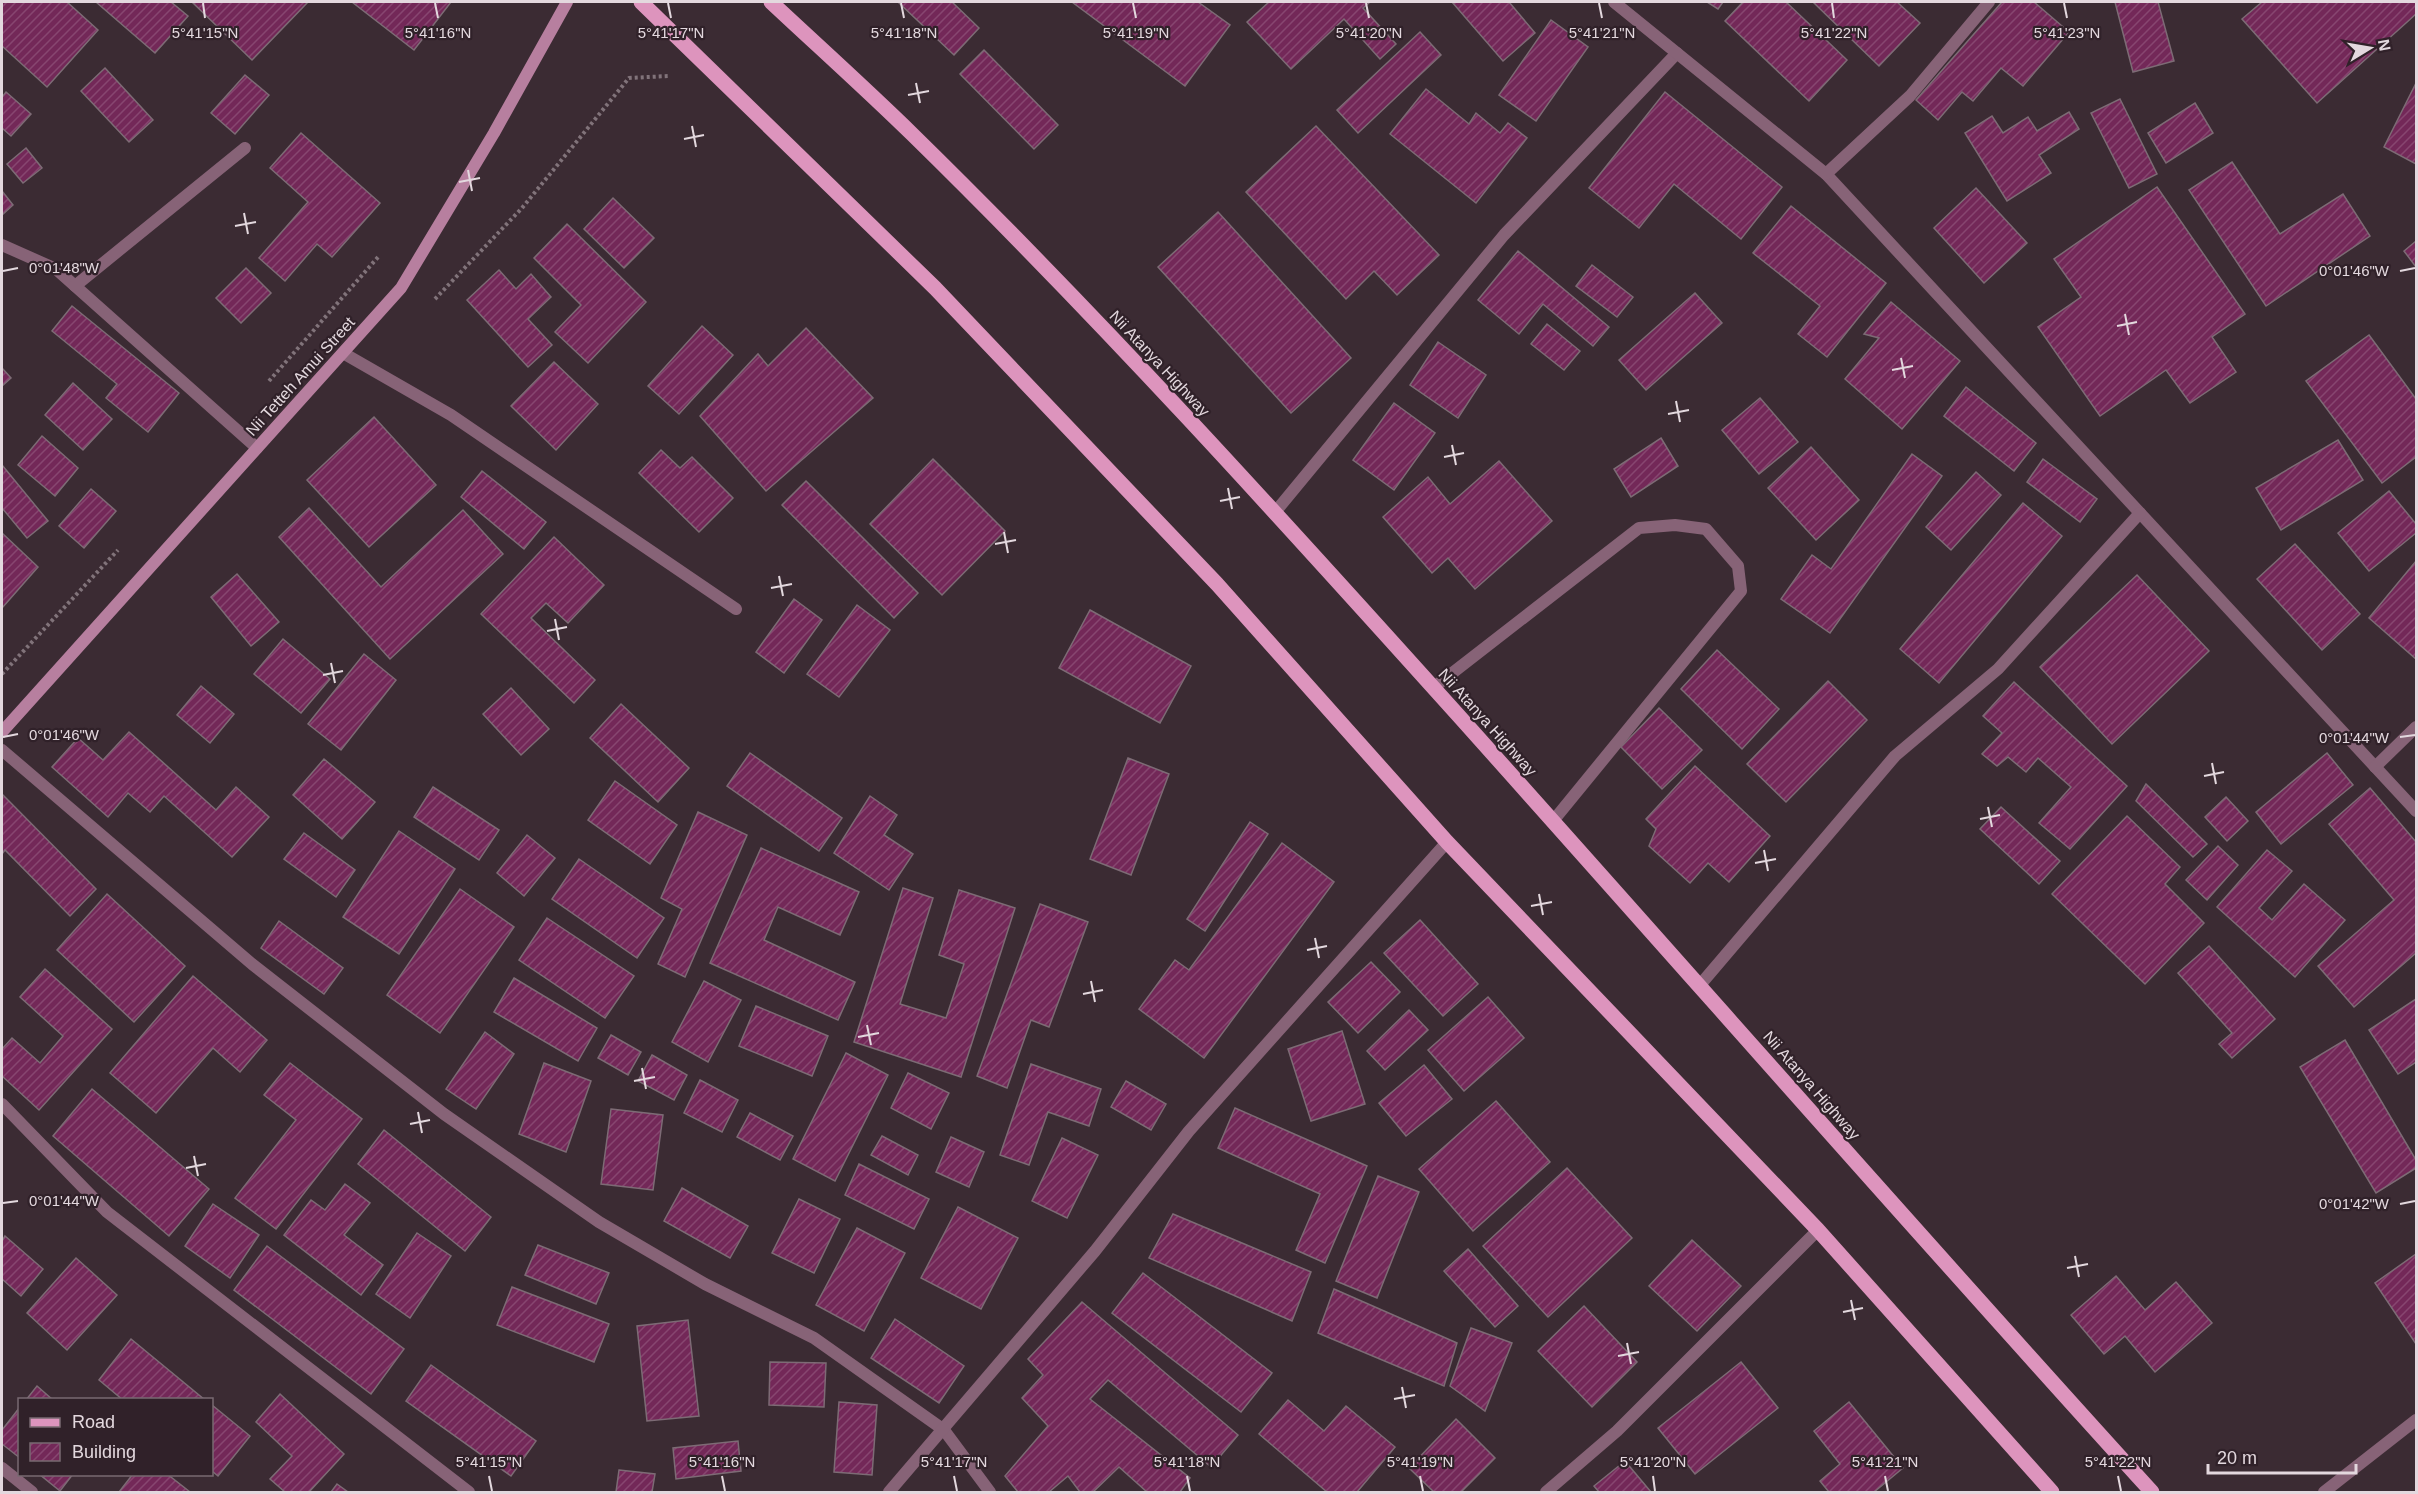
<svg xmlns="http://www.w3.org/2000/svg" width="2418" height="1494" font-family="Helvetica,sans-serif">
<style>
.building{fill:url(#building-hatch);stroke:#7d6b75;stroke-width:1.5}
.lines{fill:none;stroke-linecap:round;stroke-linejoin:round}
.path{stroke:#81737a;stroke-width:4;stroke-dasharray:3 3;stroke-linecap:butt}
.service{stroke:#876377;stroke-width:12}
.pedestrian{stroke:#876377;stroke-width:12}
.minor{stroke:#876377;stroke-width:12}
.secondary{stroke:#b77f9f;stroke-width:12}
.primary{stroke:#dd94bd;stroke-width:15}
.ticks{fill:none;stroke:#e3d8de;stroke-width:2}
.labels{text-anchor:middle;stroke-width:4.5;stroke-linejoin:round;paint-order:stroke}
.street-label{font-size:16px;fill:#e3d8de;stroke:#302129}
.ticks-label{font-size:15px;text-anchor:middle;fill:#e3d8de;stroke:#302129;stroke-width:4.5;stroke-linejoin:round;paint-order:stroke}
</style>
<defs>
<pattern id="building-hatch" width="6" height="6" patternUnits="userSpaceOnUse" patternTransform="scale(1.5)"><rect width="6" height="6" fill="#732858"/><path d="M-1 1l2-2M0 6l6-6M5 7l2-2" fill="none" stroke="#874670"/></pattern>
</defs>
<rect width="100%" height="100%" fill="#3b2b33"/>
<g class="building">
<polygon points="2,2 67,2 98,30 47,87 2,46"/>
<polygon points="96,2 171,2 188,16 155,53"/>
<polygon points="192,2 308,2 252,60"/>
<polygon points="352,2 451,2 414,50"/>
<polygon points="898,2 952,2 979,28 954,55"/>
<polygon points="1072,2 1198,2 1230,25 1185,86"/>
<polygon points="1269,2 1370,2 1363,8 1396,44 1380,59 1344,19 1291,69 1247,22"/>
<polygon points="1452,2 1509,2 1535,33 1503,61"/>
<polygon points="1707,2 1723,2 1718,9"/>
<polygon points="1743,2 1786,2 1847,60 1809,101 1725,21"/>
<polygon points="1813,2 1897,2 1920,23 1879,66"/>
<polygon points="2002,2 2034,2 2069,32 2023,86 2001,68 1973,101 1962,92 1938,120 1916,100"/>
<polygon points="2115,2 2158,2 2174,61 2133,72"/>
<polygon points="2262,2 2416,2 2416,14 2317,103 2242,19"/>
<polygon points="1551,20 1588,47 1536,121 1499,95"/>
<polygon points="1420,32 1441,55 1358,133 1337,110"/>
<polygon points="984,50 1058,125 1034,149 960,74"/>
<polygon points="105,68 153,120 129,142 81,91"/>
<polygon points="245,75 269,95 235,134 211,113"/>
<polygon points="2416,83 2416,164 2384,147"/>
<polygon points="1426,89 1469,124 1476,113 1500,133 1508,123 1527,138 1476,203 1390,134"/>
<polygon points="6,92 31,114 11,136 2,128 2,97"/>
<polygon points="1665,92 1782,187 1741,239 1674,184 1639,228 1589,188"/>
<polygon points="2120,99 2157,174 2129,188 2091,113"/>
<polygon points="2195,103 2213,133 2166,163 2148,133"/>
<polygon points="2069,112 2079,129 2039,155 2051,173 2007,201 1965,133 1992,116 2003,133 2028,117 2037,131"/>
<polygon points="1316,126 1439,255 1397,295 1374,271 1346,299 1246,192"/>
<polygon points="301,133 380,203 332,257 317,244 285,281 259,258 308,202 270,168"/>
<polygon points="26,148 42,168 23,183 7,164"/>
<polygon points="2232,162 2280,234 2343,194 2370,236 2266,306 2189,190"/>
<polygon points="2157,187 2245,314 2212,337 2236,372 2190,403 2166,370 2100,416 2038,327 2081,297 2054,259"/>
<polygon points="1976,188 2027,243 1984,283 1934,228"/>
<polygon points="2,191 13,205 2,215"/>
<polygon points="613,198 654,238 624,268 584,229"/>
<polygon points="1791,206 1886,283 1827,357 1798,334 1820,306 1753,253"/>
<polygon points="1218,212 1351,358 1291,413 1158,267"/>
<polygon points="567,224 646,302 588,363 555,332 581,305 534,258"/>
<polygon points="2416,241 2416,267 2404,251"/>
<polygon points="1518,251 1609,327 1593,346 1543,304 1519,334 1478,300"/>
<polygon points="1592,265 1633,297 1617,317 1576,286"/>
<polygon points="246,268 271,293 241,323 216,298"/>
<polygon points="499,270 516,289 531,274 551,297 528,319 552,345 528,367 467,300"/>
<polygon points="1695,293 1722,323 1646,390 1619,360"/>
<polygon points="1891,302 1960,361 1902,429 1845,379 1879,338 1864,334"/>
<polygon points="72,306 179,393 148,432 106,398 117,384 52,331"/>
<polygon points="1547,324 1580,351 1564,370 1531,344"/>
<polygon points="702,326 733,355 679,414 648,386"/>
<polygon points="806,328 873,398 766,491 700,416 758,354 768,366"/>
<polygon points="2369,335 2416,399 2416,457 2382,483 2306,381"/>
<polygon points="1438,342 1486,375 1458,418 1410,385"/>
<polygon points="554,362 598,404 556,450 511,406"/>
<polygon points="2,368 11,378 2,386"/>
<polygon points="73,383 112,419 83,450 45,415"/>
<polygon points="1966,387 2036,443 2014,471 1944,416"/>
<polygon points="1760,398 1798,442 1759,474 1722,430"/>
<polygon points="1394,403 1435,433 1394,490 1353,460"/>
<polygon points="374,417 436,485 369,547 307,480"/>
<polygon points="42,436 78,468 55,496 18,465"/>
<polygon points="1661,438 1678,466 1631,497 1614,469"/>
<polygon points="2338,440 2363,480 2281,530 2256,488"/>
<polygon points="1811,447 1859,500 1816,540 1768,488"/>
<polygon points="661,450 680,468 692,457 733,498 699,532 639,473"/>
<polygon points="1912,454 1942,476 1830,633 1781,599 1812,555 1831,569"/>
<polygon points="933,459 1005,531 942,595 870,524"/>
<polygon points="2043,459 2097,499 2080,522 2027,482"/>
<polygon points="1499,461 1552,521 1475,589 1448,558 1432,573 1383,517 1428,477 1450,504"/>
<polygon points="2,465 48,521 27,538 2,508"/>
<polygon points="482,471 546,522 524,549 461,497"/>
<polygon points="1976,472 2001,495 1951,550 1926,527"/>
<polygon points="806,481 918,593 894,618 782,505"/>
<polygon points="91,489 116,511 84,548 59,526"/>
<polygon points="2389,491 2416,524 2416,533 2369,571 2338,533"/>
<polygon points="2023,503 2062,536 1939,683 1900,649"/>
<polygon points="309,508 381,587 463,510 503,554 390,659 279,537"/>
<polygon points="2,533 38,567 2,608"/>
<polygon points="554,537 604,585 568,623 546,603 531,618 595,680 574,703 481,614"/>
<polygon points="2295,544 2360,614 2322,650 2257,579"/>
<polygon points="2416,561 2416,659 2369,618"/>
<polygon points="237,574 279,622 251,646 211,597"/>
<polygon points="2137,575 2209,651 2112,744 2040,667"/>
<polygon points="794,599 822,620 784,673 756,652"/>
<polygon points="857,605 890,630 839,697 807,674"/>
<polygon points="1090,610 1191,666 1160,723 1059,668"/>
<polygon points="283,639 330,679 301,713 254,674"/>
<polygon points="1717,650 1779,709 1742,749 1681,689"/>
<polygon points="364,654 396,680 341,750 308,724"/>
<polygon points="1828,681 1867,720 1786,802 1747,764"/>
<polygon points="2014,682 2127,786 2070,849 2039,823 2071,787 2038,758 2026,772 2008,757 1997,766 1982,754 2002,733 1983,716"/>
<polygon points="201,686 234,714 210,743 177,715"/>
<polygon points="511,688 549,729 521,755 483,714"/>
<polygon points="621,704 689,768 658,802 590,738"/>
<polygon points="1659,708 1702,750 1662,789 1621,747"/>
<polygon points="129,732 216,810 236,787 269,817 232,857 164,796 150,812 128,793 108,817 52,767 78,738 103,760"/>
<polygon points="750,753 842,818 819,851 727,786"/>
<polygon points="2327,753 2353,785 2281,844 2256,812"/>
<polygon points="1128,758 1169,774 1131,875 1090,859"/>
<polygon points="324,759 375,802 342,839 293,795"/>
<polygon points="1695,766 1770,836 1729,882 1708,863 1690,883 1649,846 1656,829 1646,819"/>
<polygon points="615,781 677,825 650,864 588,820"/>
<polygon points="2146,784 2207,844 2193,857 2136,801"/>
<polygon points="433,787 499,830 479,860 414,817"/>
<polygon points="2370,788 2416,842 2416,953 2354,1007 2318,966 2394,900 2329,824"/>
<polygon points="2,794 96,889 70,916 5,850 2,854"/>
<polygon points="870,796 897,815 884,835 913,854 889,890 834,853"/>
<polygon points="2226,797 2248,821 2227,841 2205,817"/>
<polygon points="2001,807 2060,861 2039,884 1980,829"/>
<polygon points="698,812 747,835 685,977 658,964 682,909 661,898"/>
<polygon points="2127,816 2180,867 2165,884 2204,923 2145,984 2052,894"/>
<polygon points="1250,822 1268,834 1205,931 1187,919"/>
<polygon points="399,831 455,869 399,954 343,917"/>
<polygon points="304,833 355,870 336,897 284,859"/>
<polygon points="527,835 555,858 524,896 497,873"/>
<polygon points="1282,843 1334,882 1204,1058 1139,1009 1175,960 1189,970"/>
<polygon points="2218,846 2238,865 2207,900 2186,880"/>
<polygon points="761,848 859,892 840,935 778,907 764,940 855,982 838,1020 710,963"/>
<polygon points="2267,850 2292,871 2259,908 2272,920 2304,884 2345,920 2295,977 2217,907"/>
<polygon points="579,859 664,918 637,958 552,899"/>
<polygon points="903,888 933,898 900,1004 946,1018 964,964 939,955 959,890 1015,908 961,1077 854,1042"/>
<polygon points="460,889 514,927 440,1033 387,995"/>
<polygon points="107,894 185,966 134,1022 57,950"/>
<polygon points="1040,904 1088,922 1049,1027 1031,1020 1007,1088 977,1076"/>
<polygon points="547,918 634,976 605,1018 519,960"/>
<polygon points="1420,920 1478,984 1443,1016 1384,953"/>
<polygon points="279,921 343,968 324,994 261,948"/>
<polygon points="2209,946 2275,1019 2232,1058 2219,1044 2232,1033 2178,973"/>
<polygon points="1371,962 1400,992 1358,1033 1328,1002"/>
<polygon points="45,969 112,1029 39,1110 2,1076 2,1049 12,1038 40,1063 63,1036 20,997"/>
<polygon points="193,976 267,1040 240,1072 213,1048 156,1113 110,1073"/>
<polygon points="514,978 597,1028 578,1061 494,1012"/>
<polygon points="704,981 741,1000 708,1062 672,1042"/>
<polygon points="1488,997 1524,1038 1464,1091 1428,1050"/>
<polygon points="2416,999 2416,1062 2398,1074 2369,1030"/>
<polygon points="756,1006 828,1036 812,1076 739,1046"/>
<polygon points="1409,1010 1428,1030 1385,1070 1367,1051"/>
<polygon points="1342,1031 1365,1104 1311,1121 1288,1049"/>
<polygon points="485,1032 514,1054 476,1109 446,1089"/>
<polygon points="611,1035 641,1052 628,1075 598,1058"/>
<polygon points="2345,1040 2416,1160 2416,1168 2376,1193 2300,1067"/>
<polygon points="846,1053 888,1075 835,1181 793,1159"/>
<polygon points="652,1055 687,1075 674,1100 638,1081"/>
<polygon points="290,1063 362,1119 276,1229 235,1198 296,1120 264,1095"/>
<polygon points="544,1063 591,1081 566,1152 519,1134"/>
<polygon points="1031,1064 1101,1089 1089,1126 1048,1112 1029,1165 1000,1155"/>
<polygon points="1424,1065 1452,1099 1406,1136 1379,1103"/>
<polygon points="908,1073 949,1093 931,1129 891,1108"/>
<polygon points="700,1080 738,1100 722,1132 684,1113"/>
<polygon points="1126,1081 1166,1104 1151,1130 1111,1107"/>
<polygon points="92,1089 209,1189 169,1236 53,1136"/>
<polygon points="1496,1101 1550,1162 1473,1231 1419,1169"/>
<polygon points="1235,1108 1367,1166 1325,1263 1296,1250 1320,1194 1218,1148"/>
<polygon points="611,1109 663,1115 653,1190 601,1184"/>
<polygon points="750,1113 793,1136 780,1160 737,1137"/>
<polygon points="384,1130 491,1217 465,1251 358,1164"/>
<polygon points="882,1136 918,1155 908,1175 871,1155"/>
<polygon points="951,1137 984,1152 969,1187 936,1172"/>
<polygon points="1062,1138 1098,1155 1067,1218 1032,1201"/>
<polygon points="859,1164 929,1199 914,1229 845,1195"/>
<polygon points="1567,1168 1632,1238 1548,1317 1483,1246"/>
<polygon points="1378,1176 1419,1192 1377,1298 1336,1281"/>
<polygon points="345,1184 370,1203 344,1235 383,1265 361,1295 284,1235 311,1200 325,1210"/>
<polygon points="682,1188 748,1226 730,1258 664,1221"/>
<polygon points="799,1199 840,1219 814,1273 772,1253"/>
<polygon points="213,1204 259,1235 230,1278 185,1246"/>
<polygon points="958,1207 1018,1238 981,1309 921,1278"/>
<polygon points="1173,1214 1311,1272 1292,1321 1149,1258"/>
<polygon points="857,1228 905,1253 864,1331 816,1305"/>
<polygon points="417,1233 451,1256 410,1318 376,1294"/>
<polygon points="5,1236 43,1269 21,1296 2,1279 2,1241"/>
<polygon points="1692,1240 1741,1286 1697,1331 1649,1286"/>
<polygon points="538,1245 609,1273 596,1304 525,1275"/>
<polygon points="267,1246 404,1349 371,1394 234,1290"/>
<polygon points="1468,1249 1518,1306 1495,1327 1444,1271"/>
<polygon points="2416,1254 2416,1344 2375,1283"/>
<polygon points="76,1258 117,1295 67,1350 27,1313"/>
<polygon points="1143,1273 1272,1373 1241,1412 1112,1313"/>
<polygon points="2116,1276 2145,1310 2176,1282 2212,1323 2155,1372 2125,1336 2104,1354 2071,1315"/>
<polygon points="512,1287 609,1324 594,1362 497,1325"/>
<polygon points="1334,1289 1457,1343 1444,1386 1318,1333"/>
<polygon points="1082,1302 1238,1435 1211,1467 1108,1380 1090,1399 1190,1478 1180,1492 1147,1492 1119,1467 1093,1492 1080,1492 1068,1476 1049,1492 1018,1492 1005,1476 1048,1426 1022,1398 1043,1375 1028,1359"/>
<polygon points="1584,1306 1637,1362 1592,1407 1538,1351"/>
<polygon points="895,1319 964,1366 939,1403 871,1358"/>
<polygon points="688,1320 699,1416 647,1421 637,1326"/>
<polygon points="1471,1328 1512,1343 1485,1411 1450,1386"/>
<polygon points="131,1339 205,1400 123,1400 99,1380"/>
<polygon points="770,1362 826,1363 824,1407 769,1405"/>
<polygon points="1741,1362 1778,1408 1695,1474 1658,1428"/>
<polygon points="431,1365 536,1441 511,1476 406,1401"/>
<polygon points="37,1386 53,1400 26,1400"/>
<polygon points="280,1394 344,1454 309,1492 285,1492 270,1479 292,1456 256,1422"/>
<polygon points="1288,1400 1324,1431 1346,1406 1395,1447 1357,1492 1327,1492 1259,1434"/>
<polygon points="839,1402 877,1405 872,1475 834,1472"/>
<polygon points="1849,1402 1903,1468 1874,1492 1829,1492 1820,1481 1840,1464 1814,1431"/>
<polygon points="212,1405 250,1436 218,1476 212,1471"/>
<polygon points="20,1407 20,1458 2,1444 2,1430"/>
<polygon points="1456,1419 1495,1458 1461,1492 1434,1492 1409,1468"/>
<polygon points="738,1441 741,1471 676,1479 673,1448"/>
<polygon points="1625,1461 1651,1492 1599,1492 1594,1486"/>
<polygon points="619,1470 655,1474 652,1492 616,1492"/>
<polygon points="39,1474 73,1474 60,1491"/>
<polygon points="133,1474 167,1474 190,1492 119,1492"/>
<polygon points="337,1484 348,1492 331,1492"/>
</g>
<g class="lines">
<g class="path">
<polyline points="435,299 522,208 629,78 669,76"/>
<polyline points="269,381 379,256"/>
<polyline points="2,674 118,550"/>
</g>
<g class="service">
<polyline points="2,245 56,269 257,448"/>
<polyline points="75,286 245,148"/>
<polyline points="343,353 451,415 736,609"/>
<polyline points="1433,688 1639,528 1675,525 1706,529 1738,566 1741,591 1553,821"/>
</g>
<polyline class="pedestrian" points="1276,511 1504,235 1677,53"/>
<g class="minor">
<polyline points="1614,2 1826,174 2416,811"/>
<polyline points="1826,174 1910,96 1989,2"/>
<polyline points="2,750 252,964 444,1114 599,1222 705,1284 814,1338 944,1430 990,1492"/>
<polyline points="2375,767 2416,727"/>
<polyline points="1700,985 1895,756 1998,669 2140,513"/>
<polyline points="2,1104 107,1212 469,1492"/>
<polyline points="2,1468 32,1492"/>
<polyline points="889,1492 1095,1251 1189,1131 1447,842"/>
<polyline points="1546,1492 1617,1431 1818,1230"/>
<polyline points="2324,1492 2416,1420"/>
</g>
<polyline class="secondary" points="2,732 401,288 494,133 567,2"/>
<g class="primary">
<polyline points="641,2 935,288 1217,584 1447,842 1818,1230 2052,1492"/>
<path d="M771 2C818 46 866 89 912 134 1102 320 1280 517 1458 715 1690 974 1918 1235 2152 1492"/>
</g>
</g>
<path class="ticks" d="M203 3 205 18M435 3 438 18M668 3 671 18M901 3 904 18M1133 3 1136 18M1366 3 1369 18M1599 3 1602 18M1832 3 1834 18M2064 3 2067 18M916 83 920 103M908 95 929 91M692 126 696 147M684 139 704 135M468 170 472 191M459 182 480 178M244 213 248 234M235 226 256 222M3 271 18 268M2400 271 2415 268M2125 314 2129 335M2117 326 2137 322M1901 358 1905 378M1892 370 1913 366M1676 401 1680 422M1668 414 1689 410M1452 445 1456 465M1444 457 1464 453M1228 488 1232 509M1220 501 1240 497M1004 532 1008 553M995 544 1016 540M779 576 783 596M771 588 792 584M555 619 559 640M547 631 567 627M331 663 335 683M323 675 343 671M3 737 18 734M2400 737 2415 735M2212 763 2216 784M2204 776 2224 772M1988 807 1992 827M1980 819 2000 815M1764 850 1768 871M1755 863 1776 859M1539 894 1543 915M1531 906 1552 902M1315 938 1319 958M1307 950 1327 946M1091 981 1095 1002M1083 994 1103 990M867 1025 871 1045M858 1037 879 1033M642 1068 646 1089M634 1081 655 1077M418 1112 422 1133M410 1124 430 1120M194 1156 198 1176M186 1168 206 1164M3 1203 18 1201M2400 1204 2415 1201M2075 1256 2079 1277M2067 1268 2088 1264M1851 1300 1855 1320M1843 1312 1863 1308M1627 1343 1631 1364M1618 1356 1639 1352M1402 1387 1406 1408M1394 1399 1415 1395M489 1476 492 1491M722 1476 725 1491M954 1476 957 1491M1187 1476 1190 1491M1420 1476 1423 1491M1653 1476 1655 1491M1885 1476 1888 1491M2118 1476 2121 1491"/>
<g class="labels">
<g class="street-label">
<text transform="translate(1160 363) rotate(47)" y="6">Nii Atanya Highway</text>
<text transform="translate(300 376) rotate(-48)" y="6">Nii Tetteh Amui Street</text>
<text transform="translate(1488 722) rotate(48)" y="6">Nii Atanya Highway</text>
<text transform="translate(1812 1085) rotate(49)" y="6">Nii Atanya Highway</text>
</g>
</g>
<g class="ticks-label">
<text x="205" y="38">5°41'15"N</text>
<text x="438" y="38">5°41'16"N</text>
<text x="671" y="38">5°41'17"N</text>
<text x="904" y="38">5°41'18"N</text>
<text x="1136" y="38">5°41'19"N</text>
<text x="1369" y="38">5°41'20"N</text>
<text x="1602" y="38">5°41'21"N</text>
<text x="1834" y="38">5°41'22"N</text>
<text x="2067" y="38">5°41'23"N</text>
<text x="64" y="273">0°01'48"W</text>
<text x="2354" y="276">0°01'46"W</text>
<text x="64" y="740">0°01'46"W</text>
<text x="2354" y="743">0°01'44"W</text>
<text x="64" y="1206">0°01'44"W</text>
<text x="2354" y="1209">0°01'42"W</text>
<text x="489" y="1467">5°41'15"N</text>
<text x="722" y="1467">5°41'16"N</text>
<text x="954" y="1467">5°41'17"N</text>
<text x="1187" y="1467">5°41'18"N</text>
<text x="1420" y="1467">5°41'19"N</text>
<text x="1653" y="1467">5°41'20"N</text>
<text x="1885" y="1467">5°41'21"N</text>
<text x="2118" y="1467">5°41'22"N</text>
</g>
<rect width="2418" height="1494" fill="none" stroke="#e3d8de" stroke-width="6"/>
<rect x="18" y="1398" width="195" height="78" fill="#302129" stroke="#786a71" stroke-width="1.5"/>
<rect x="30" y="1418" width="30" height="9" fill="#dd94bd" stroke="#786a71" stroke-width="1.5"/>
<text x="72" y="1428" font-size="18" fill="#e3d8de">Road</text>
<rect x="30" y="1443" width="30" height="18" fill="url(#building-hatch)" stroke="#786a71" stroke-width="1.5"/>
<text x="72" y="1458" font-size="18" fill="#e3d8de">Building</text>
<g transform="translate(2370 48) rotate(79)" stroke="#302129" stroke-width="4.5" paint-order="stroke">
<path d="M0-4.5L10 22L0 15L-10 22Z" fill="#e3d8de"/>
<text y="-9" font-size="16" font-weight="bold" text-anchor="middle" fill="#e3d8de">N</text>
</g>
<path d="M2208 1464v9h148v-9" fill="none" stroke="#e3d8de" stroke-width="3"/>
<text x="2217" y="1464" font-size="18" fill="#e3d8de" stroke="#302129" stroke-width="4.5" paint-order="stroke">20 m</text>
</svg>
